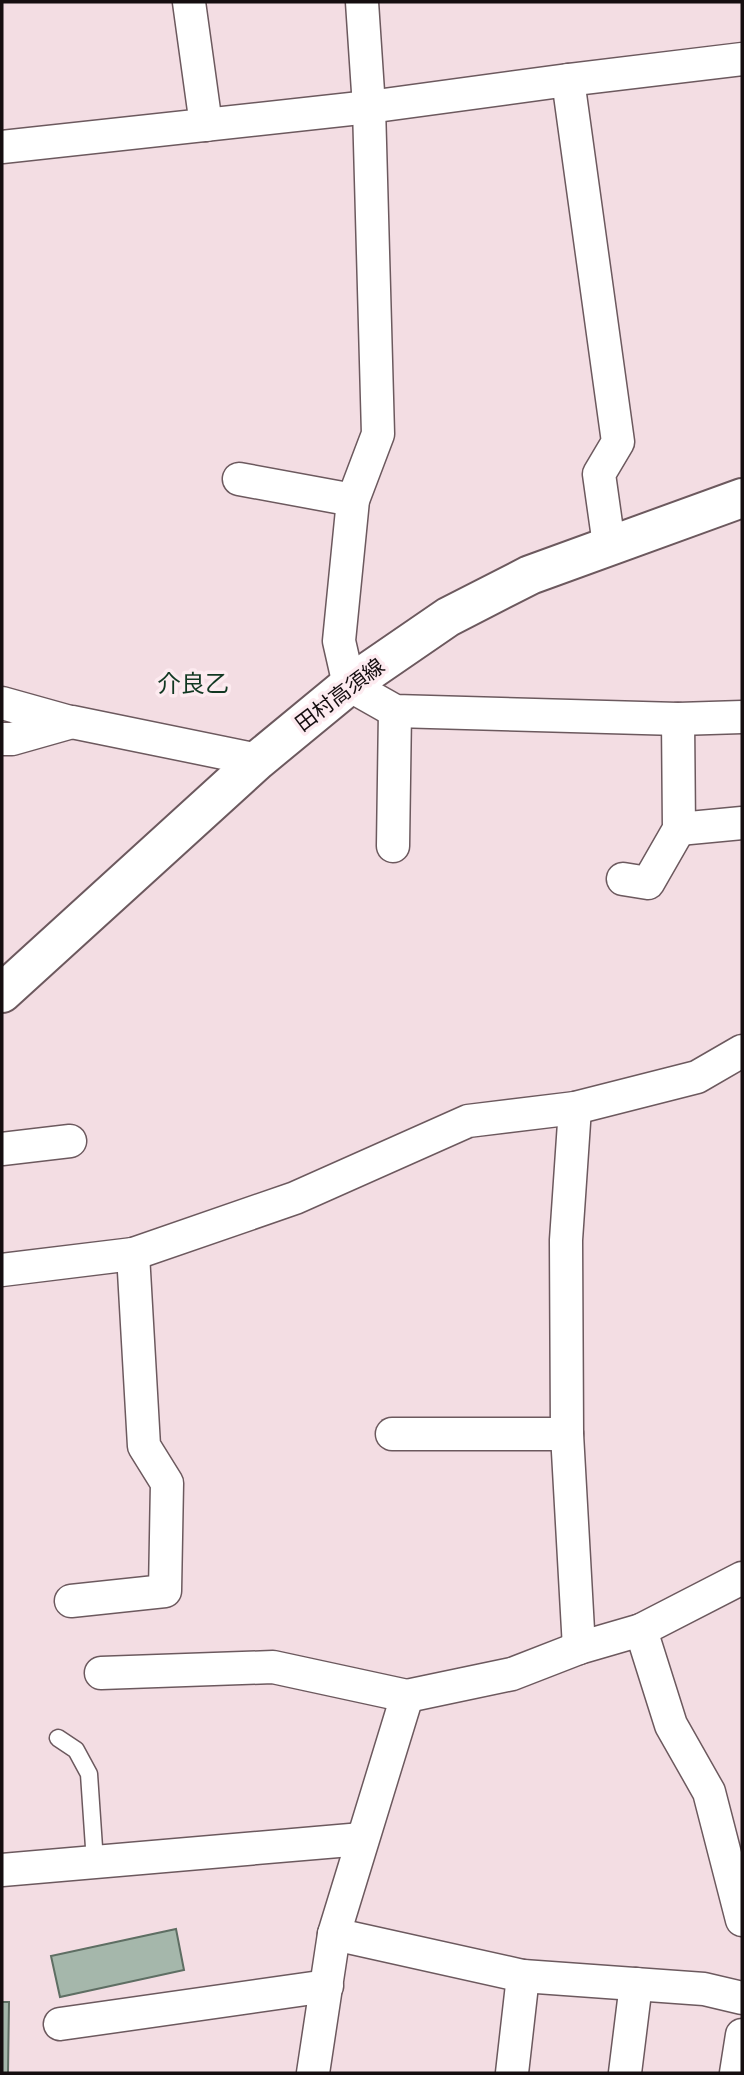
<svg xmlns="http://www.w3.org/2000/svg" width="744" height="2075" font-family="'Asap Condensed','Noto Sans JP',sans-serif">
<style>
.building{fill:#a5b7ab;stroke:#5e6e63;stroke-width:2}
.lines{fill:none;stroke-linecap:round;stroke-linejoin:round}
.lane-casing{stroke:#6c595e;stroke-width:19}
.street-casing{stroke:#6c595e;stroke-width:35}
.secondary-casing{stroke:#6c595e;stroke-width:42}
.lane{stroke:#fff;stroke-width:16}
.street{stroke:#fff;stroke-width:32}
.secondary{stroke:#fff;stroke-width:38}
.labels{text-anchor:middle;stroke-width:7;stroke-linejoin:round;paint-order:stroke}
.street-label{font-size:21px;fill:#150e10;stroke:#fdebf0}
.quarter-label{font-size:24px;fill:#113822;stroke:#fdebf0}
</style>
<rect width="100%" height="100%" fill="#f3dde3"/>
<g class="building">
<polygon points="176,1929 184,1970 60,1997 51,1956"/>
<polygon points="2,2002 9,2002 8,2073 2,2073"/>
</g>
<g class="lines">
<defs>
<polyline id="lane" points="58,1738 76,1750 89,1774 95,1862"/>
<g id="street">
<polyline points="189,2 206,125"/>
<polyline points="362,2 369,107 378,434 353,500 339,641 349,685 395,711 678,719 742,717"/>
<polyline points="568,80 618,442 599,474 609,545"/>
<polyline points="2,147 369,107 568,80 742,59"/>
<polyline points="239,479 353,500"/>
<polyline points="2,703 70,722"/>
<polyline points="2,739 12,739 72,722 258,760"/>
<polyline points="679,829 742,823"/>
<polyline points="393,846 395,711"/>
<polyline points="623,879 648,883 679,829 678,719"/>
<polyline points="575,1108 566,1240 567,1434 579,1648"/>
<polyline points="2,1149 70,1141"/>
<polyline points="2,1270 133,1254 295,1198 468,1121 575,1108 697,1077 742,1051"/>
<polyline points="392,1434 567,1434"/>
<polyline points="71,1601 165,1591 167,1483 144,1446 133,1254"/>
<polyline points="641,1630 671,1725 709,1792 742,1920"/>
<polyline points="101,1673 273,1667 407,1696 512,1674 579,1648 641,1630 742,1578"/>
<polyline points="2,1870 362,1839"/>
<polyline points="334,1934 523,1976 704,1989 742,1998"/>
<polyline points="60,2024 327,1986"/>
<polyline points="313,2073 334,1934 407,1696"/>
<polyline points="512,2073 523,1976"/>
<polyline points="625,2073 636,1984"/>
<polyline points="736,2073 742,2035"/>
</g>
<polyline id="secondary" points="2,993 258,760 349,685 448,617 530,575 742,498"/>
</defs>
<use href="#lane" class="lane-casing"/>
<use href="#street" class="street-casing"/>
<use href="#secondary" class="secondary-casing"/>
<use href="#lane" class="lane"/>
<use href="#street" class="street"/>
<use href="#secondary" class="secondary"/>
</g>
<g class="labels">
<g class="street-label">
<text transform="translate(340 695) rotate(-37)" y="7">田村高須線</text>
</g>
<g class="quarter-label">
<text x="193" y="692">介良乙</text>
</g>
</g>
<rect width="744" height="2075" fill="none" stroke="#150e10" stroke-width="7"/>
</svg>
